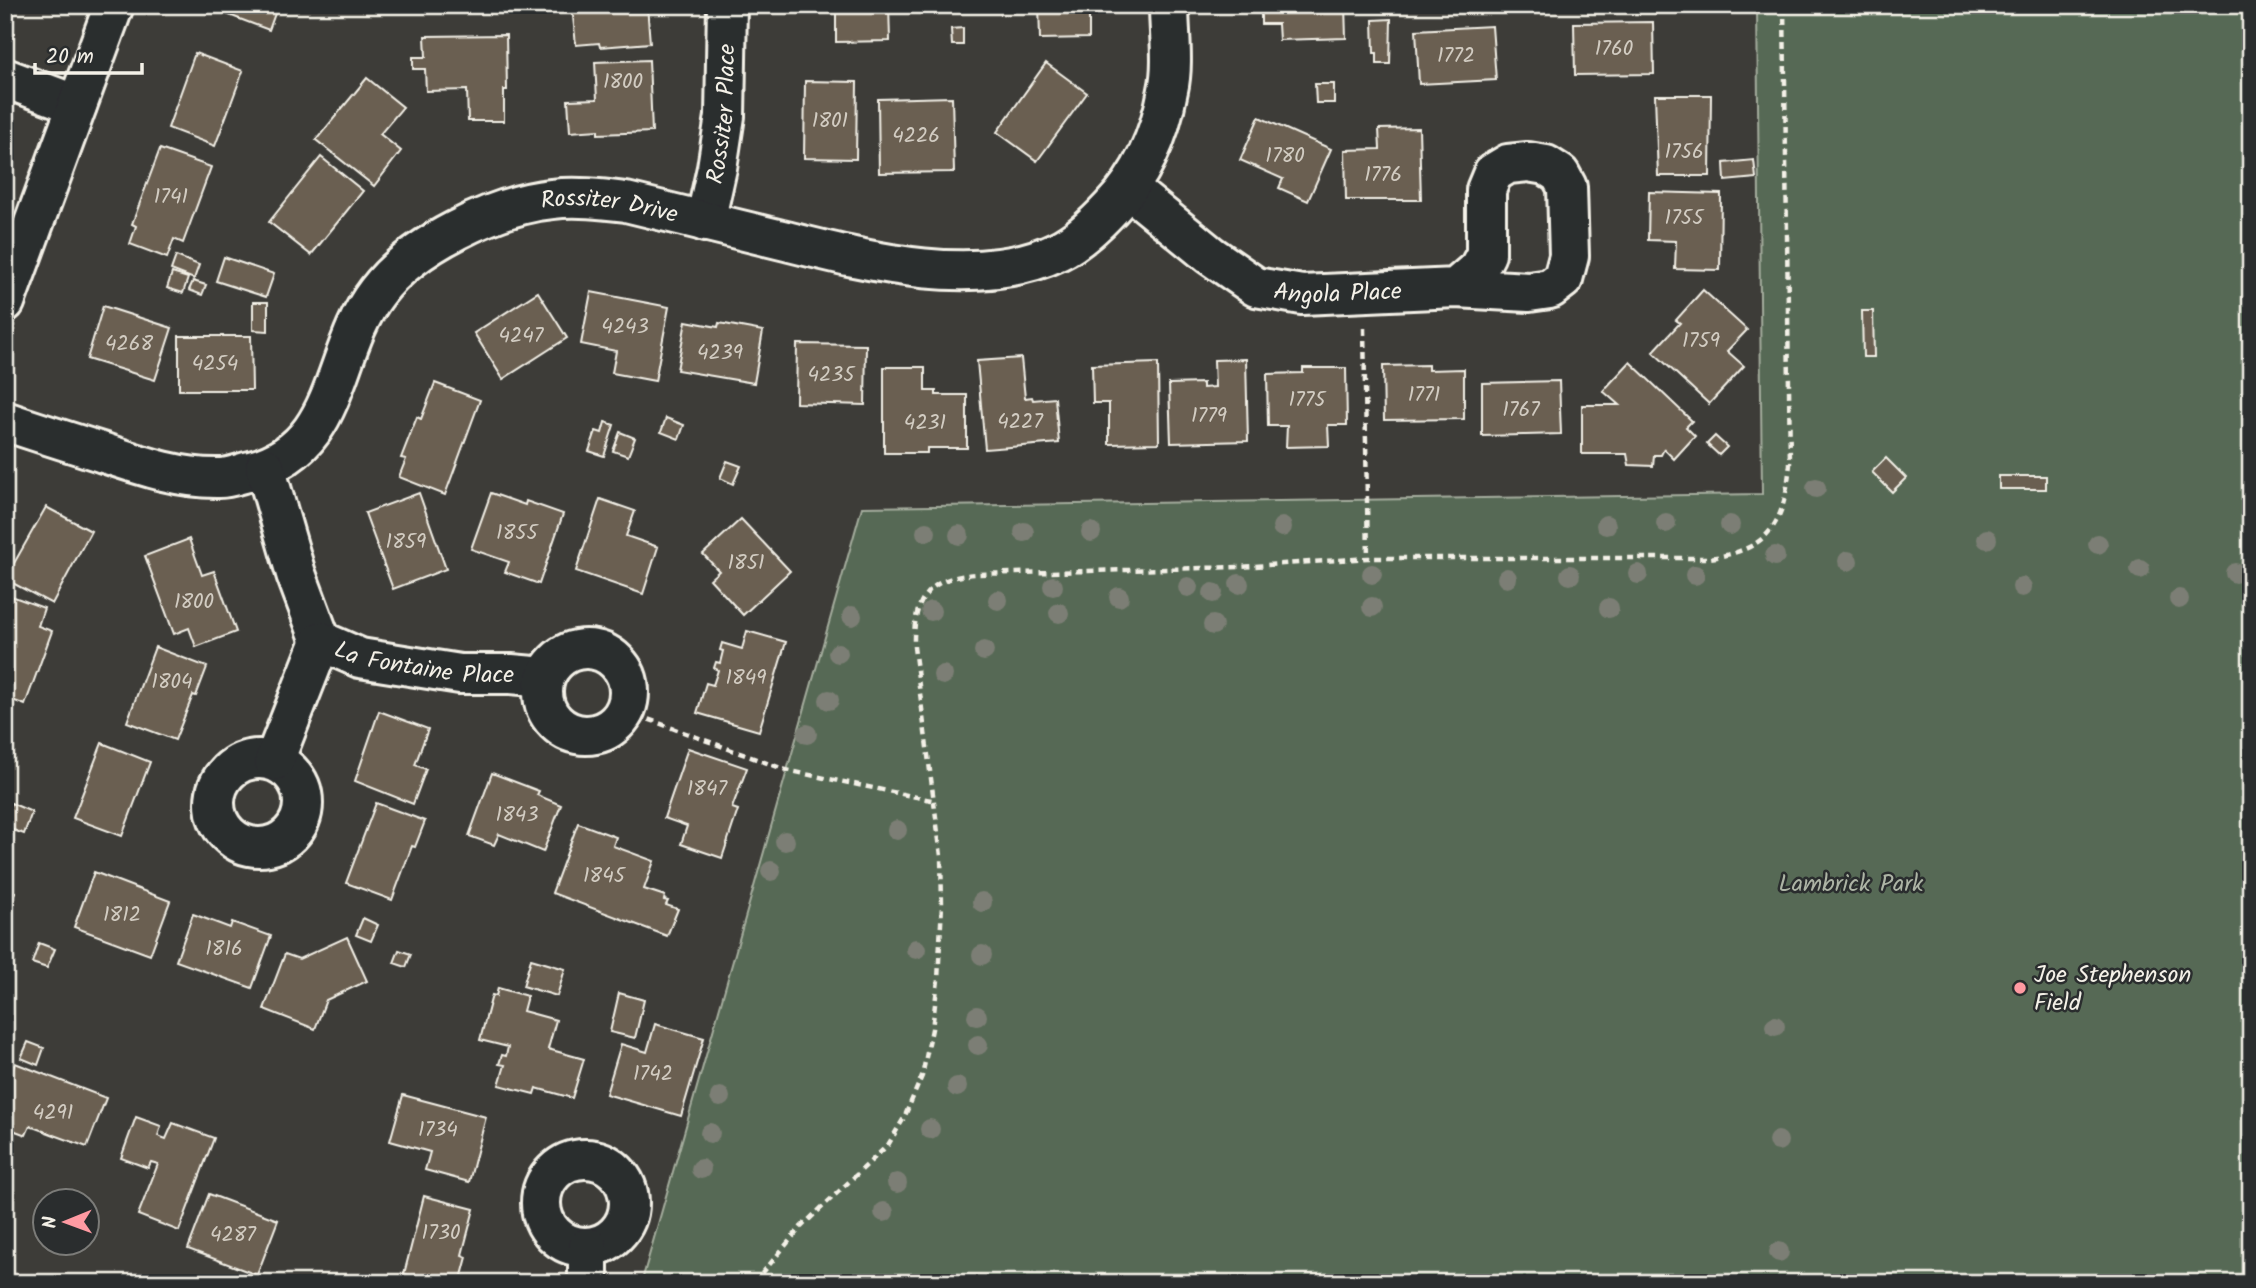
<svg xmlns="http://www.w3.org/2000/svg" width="2256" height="1288" font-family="Kalam,sans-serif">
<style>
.green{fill:#566954;stroke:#a5ad9e;stroke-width:2}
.building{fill:#6a5f51;stroke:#f4f1e8;stroke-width:2}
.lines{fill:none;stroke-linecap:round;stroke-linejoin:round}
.minor-casing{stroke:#f4f1e8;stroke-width:44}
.path{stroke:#f4f1e8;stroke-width:4.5;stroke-dasharray:7 5;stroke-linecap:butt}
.minor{stroke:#2a2d2e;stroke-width:38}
.tree{fill:#7b7e74}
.poi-dot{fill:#ff9aa2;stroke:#2a2d2e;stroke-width:2.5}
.labels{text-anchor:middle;stroke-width:5;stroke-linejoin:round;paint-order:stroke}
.number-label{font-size:21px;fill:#d2ccc2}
.street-label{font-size:24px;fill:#f4f1e8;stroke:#2a2d2e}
.park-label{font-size:24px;fill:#adb4a5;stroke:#2a2d2e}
.poi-label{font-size:24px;fill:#f4f1e8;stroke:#2a2d2e;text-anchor:start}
</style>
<rect width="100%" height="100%" fill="#3d3c38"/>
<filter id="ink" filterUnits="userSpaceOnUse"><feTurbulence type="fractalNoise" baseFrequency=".0143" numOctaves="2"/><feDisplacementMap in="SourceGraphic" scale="14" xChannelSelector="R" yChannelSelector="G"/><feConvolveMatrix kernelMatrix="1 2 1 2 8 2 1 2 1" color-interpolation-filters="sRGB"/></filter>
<g filter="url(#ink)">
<polygon class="green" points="1757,5 2251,5 2251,1283 654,1283 643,1277 862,507 1762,494"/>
<g class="building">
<polygon points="215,5 278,5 269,30 213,9"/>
<polygon points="589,5 647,5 650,43 600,47 599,43 576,45 572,7"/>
<polygon points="836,5 889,5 890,41 836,42"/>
<polygon points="1039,5 1089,5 1089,38 1040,39"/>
<polygon points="1261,5 1345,5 1346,38 1279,40 1278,24 1261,24"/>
<polygon points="1391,19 1390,64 1377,64 1377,53 1374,53 1373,20"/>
<polygon points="1653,22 1654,74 1575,75 1574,23"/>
<polygon points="1492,26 1496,80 1419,84 1416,30"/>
<polygon points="963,28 963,45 952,45 951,29"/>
<polygon points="506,35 507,90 504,90 504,121 468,121 467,90 426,91 425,69 413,69 413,57 426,57 425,36"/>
<polygon points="195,53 243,71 215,146 168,128"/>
<polygon points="649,60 652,132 598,134 598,130 570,132 568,100 597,99 595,62"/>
<polygon points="1046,63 1087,93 1037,161 997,132"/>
<polygon points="367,78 403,107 380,134 401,151 374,186 316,140"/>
<polygon points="805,81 857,82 856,159 804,158"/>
<polygon points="1315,84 1334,84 1334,103 1316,103"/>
<polygon points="1655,95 1711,95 1710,176 1658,176"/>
<polygon points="952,97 954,172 879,173 878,99"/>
<polygon points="1259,117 1331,149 1308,201 1279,188 1283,179 1240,160"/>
<polygon points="1419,128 1421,200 1346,200 1345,150 1380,149 1379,129"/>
<polygon points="160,149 211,167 183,243 174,239 167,258 130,244 136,226 132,224"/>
<polygon points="321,157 363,191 311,255 269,222"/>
<polygon points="1754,160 1756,178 1725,181 1724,163"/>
<polygon points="1649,192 1721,194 1720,270 1675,269 1676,241 1648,240"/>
<polygon points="176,256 199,265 194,279 171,270"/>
<polygon points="224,257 274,274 266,297 216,281"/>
<polygon points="172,273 188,278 183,293 167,288"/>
<polygon points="193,281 206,285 202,295 189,290"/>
<polygon points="1703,290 1747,330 1727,351 1744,366 1709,404 1653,352 1680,323 1676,320"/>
<polygon points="538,292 567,338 503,379 474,333"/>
<polygon points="591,292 669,307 655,381 612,373 616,351 581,344"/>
<polygon points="253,302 268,302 268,331 253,330"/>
<polygon points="103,306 172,328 155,380 87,359"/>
<polygon points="1862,311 1873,311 1874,357 1863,357"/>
<polygon points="686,321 718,327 719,323 763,331 754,383 677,370"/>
<polygon points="179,336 251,336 252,390 179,390"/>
<polygon points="797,344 866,345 865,405 796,403"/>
<polygon points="1021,358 1025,398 1032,397 1033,400 1055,398 1059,443 985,449 977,361"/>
<polygon points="1246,359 1248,441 1171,443 1169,384 1203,383 1203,388 1215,387 1214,360"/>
<polygon points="1630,362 1692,421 1686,427 1695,436 1674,459 1664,449 1661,455 1654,455 1653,466 1629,465 1627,454 1582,454 1582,405 1619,405 1603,391"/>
<polygon points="1158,363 1159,443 1109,444 1109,403 1093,403 1092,365"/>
<polygon points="1428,365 1428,370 1464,369 1464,419 1384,420 1383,366"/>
<polygon points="884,367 925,367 925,391 936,391 936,395 967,395 967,448 927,448 927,453 884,453"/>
<polygon points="1303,368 1346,368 1347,425 1328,425 1329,446 1286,447 1287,426 1268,426 1267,374 1303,373"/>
<polygon points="1559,381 1561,434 1482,436 1482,383"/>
<polygon points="435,383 480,400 445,495 399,477 406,459 401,458 417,417 421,419"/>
<polygon points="666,418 684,425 679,439 661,432"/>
<polygon points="605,422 614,425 604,456 589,451 596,431 602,433"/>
<polygon points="620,432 635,438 628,456 613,451"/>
<polygon points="1715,436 1727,447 1719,455 1707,444"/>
<polygon points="1886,458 1906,478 1892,492 1872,472"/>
<polygon points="727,461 741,466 733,484 720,478"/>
<rect x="1999" y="476" width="47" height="13"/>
<polygon points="419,493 446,569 393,589 365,513"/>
<polygon points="491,493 525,505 526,501 563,514 539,584 505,572 509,562 471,549"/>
<polygon points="600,499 635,511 626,536 658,547 643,594 576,571"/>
<polygon points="46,507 91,531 52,604 5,579"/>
<polygon points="741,519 790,571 743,615 710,579 719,571 703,554"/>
<polygon points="189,539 202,575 214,571 236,632 196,647 189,628 174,634 145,556"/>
<polygon points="6,594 44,608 38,626 52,631 25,705 5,697"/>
<polygon points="747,631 786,642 759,731 697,713 706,683 713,685 718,670 714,668 716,662 720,663 723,651 720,650 722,643 742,649"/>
<polygon points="155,647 207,667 196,696 193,695 175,740 127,722"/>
<polygon points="379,711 428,729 415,765 426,769 413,804 355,781"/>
<polygon points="102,743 150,762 122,836 73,818"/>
<polygon points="688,748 747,768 732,808 738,810 722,858 681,844 687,826 664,818"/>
<polygon points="492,773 539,791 537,795 561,805 543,852 499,834 494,845 469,836"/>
<polygon points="11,803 32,812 24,834 5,827 5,817"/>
<polygon points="376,803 425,821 415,847 412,846 392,900 346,883"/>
<polygon points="578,823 616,837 613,846 654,861 644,889 665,896 664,900 668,901 666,905 678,909 667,936 552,893"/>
<polygon points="94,872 170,901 150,955 74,927"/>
<polygon points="5,889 15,892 10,905 5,899"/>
<polygon points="193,914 230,928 232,922 271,936 252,988 176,961"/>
<polygon points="363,918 378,925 371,941 356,935"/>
<polygon points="347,937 367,981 326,1000 315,1029 264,1009 285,954 299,959"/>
<polygon points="39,943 55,949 47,968 32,963"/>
<polygon points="399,950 411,954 406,967 394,963"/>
<polygon points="531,959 565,969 557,996 523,986"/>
<polygon points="498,988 527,996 523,1011 556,1020 548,1049 584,1059 572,1098 536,1088 534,1094 499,1085 505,1065 499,1064 502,1055 506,1056 508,1047 480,1040 492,995 496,996"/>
<polygon points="619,993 644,1000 635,1038 610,1032"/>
<polygon points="655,1024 704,1038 681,1116 606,1094 621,1044 647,1052"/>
<polygon points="28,1042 44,1048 38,1065 21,1058"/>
<polygon points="15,1063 106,1098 87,1147 30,1126 26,1135 5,1127 5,1089"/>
<polygon points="403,1095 486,1117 469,1182 425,1170 430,1152 390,1141"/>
<polygon points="136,1117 161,1126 158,1136 166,1139 173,1123 214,1138 179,1231 138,1215 158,1164 151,1162 148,1168 121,1158"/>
<polygon points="209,1194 278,1220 257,1275 188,1249"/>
<polygon points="424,1196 474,1209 462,1255 467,1257 460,1283 438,1283 404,1274"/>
</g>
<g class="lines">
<defs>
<g id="minor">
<polyline points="5,78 77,105"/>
<path id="s1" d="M1129 189 1210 255 1256 287 1302 295 1456 288 1529 292 1550 289 1563 279 1569 256 1567 187 1560 174 1546 165 1528 162 1508 164 1493 173 1486 190V254L1478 269 1456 288"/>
<path id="s2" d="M705 222 717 168 725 116 727 5"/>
<polyline points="5,302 114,5"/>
<path id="s3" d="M5 421C37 432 69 442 101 452 140 465 179 479 220 478 230 478 241 473 251 471 343 447 329 354 377 292 412 245 495 205 552 199 576 196 601 199 626 202 679 215 733 228 786 241 866 261 979 290 1058 251 1077 242 1096 224 1111 208 1143 175 1160 135 1168 90 1174 64 1169 32 1169 5"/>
<path id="s4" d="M265 467 296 574 321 641 360 658 460 674H511L545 677"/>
<circle cx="586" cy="692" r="43"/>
<circle cx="259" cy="803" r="44"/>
<polyline points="274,761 321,641"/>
<circle cx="585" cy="1203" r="44"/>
<polyline points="588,1283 588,1247"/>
</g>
</defs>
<use href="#minor" class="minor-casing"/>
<g class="path">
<polyline points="1364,328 1368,558"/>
<polyline points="626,711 786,770 936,801"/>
<path d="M754 1283 801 1227 888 1145 904 1118 922 1076 932 1029 938 980 942 905 941 856 914 647C913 599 927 578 976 574L1240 567 1368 558H1710C1772 549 1784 522 1790 464L1784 5"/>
</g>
<use href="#minor" class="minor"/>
</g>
<g class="tree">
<circle cx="1816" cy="488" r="10"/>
<circle cx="1666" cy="523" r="10"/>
<circle cx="1606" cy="525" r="10"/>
<circle cx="1730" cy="525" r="10"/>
<circle cx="1282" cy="527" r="10"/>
<circle cx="926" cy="532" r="10"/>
<circle cx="1024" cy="532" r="10"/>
<circle cx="1091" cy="532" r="10"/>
<circle cx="959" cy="535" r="10"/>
<circle cx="1987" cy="539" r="10"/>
<circle cx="2098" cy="544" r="10"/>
<circle cx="1775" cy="556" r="10"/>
<circle cx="1848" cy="561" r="10"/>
<circle cx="2140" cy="569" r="10"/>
<circle cx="2235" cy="573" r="10"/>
<circle cx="1372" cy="574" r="10"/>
<circle cx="1638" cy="574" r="10"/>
<circle cx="1570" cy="575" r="10"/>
<circle cx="1695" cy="575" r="10"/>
<circle cx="1507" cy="578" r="10"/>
<circle cx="1239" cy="584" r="10"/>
<circle cx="1053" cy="586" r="10"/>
<circle cx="1188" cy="587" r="10"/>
<circle cx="2022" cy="587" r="10"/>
<circle cx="1213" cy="593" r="10"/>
<circle cx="1119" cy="597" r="10"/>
<circle cx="2179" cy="599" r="10"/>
<circle cx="998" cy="600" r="10"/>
<circle cx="1372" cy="607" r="10"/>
<circle cx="1609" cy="608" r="10"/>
<circle cx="931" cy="611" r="10"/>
<circle cx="1059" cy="613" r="10"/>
<circle cx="852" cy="616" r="10"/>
<circle cx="1213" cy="625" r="10"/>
<circle cx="984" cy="651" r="10"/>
<circle cx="838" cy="653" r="10"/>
<circle cx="943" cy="675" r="10"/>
<circle cx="829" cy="700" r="10"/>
<circle cx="807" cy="734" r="10"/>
<circle cx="897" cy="830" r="10"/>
<circle cx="785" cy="841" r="10"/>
<circle cx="771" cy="871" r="10"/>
<circle cx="982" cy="902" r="10"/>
<circle cx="916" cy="949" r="10"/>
<circle cx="982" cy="955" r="10"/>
<circle cx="977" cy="1016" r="10"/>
<circle cx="1775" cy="1026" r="10"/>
<circle cx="978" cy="1045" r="10"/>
<circle cx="957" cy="1087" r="10"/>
<circle cx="720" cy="1097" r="10"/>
<circle cx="930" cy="1129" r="10"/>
<circle cx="710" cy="1133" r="10"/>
<circle cx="1778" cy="1141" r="10"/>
<circle cx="701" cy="1169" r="10"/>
<circle cx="897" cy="1183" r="10"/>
<circle cx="884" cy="1212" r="10"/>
<circle cx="1779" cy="1252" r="10"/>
</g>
</g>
<circle class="poi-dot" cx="2020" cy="988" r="7"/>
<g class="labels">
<g class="number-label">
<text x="1614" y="55">1760</text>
<text x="1456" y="62">1772</text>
<text x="623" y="88">1800</text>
<text x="830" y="127">1801</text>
<text x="916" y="142">4226</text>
<text x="1684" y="158">1756</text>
<text x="1285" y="162">1780</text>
<text x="1383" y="181">1776</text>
<text x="171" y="203">1741</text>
<text x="1684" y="224">1755</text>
<text x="625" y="333">4243</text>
<text x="521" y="342">4247</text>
<text x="1701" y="347">1759</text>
<text x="129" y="350">4268</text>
<text x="720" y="359">4239</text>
<text x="215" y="370">4254</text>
<text x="831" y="381">4235</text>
<text x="1424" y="401">1771</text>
<text x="1307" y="406">1775</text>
<text x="1521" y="416">1767</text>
<text x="1209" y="422">1779</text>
<text x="1020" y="428">4227</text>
<text x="925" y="429">4231</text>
<text x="517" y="539">1855</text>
<text x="406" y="548">1859</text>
<text x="746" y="569">1851</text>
<text x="194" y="608">1800</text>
<text x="746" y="684">1849</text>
<text x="172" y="688">1804</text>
<text x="707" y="795">1847</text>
<text x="517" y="821">1843</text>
<text x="604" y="882">1845</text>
<text x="122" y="921">1812</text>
<text x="224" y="955">1816</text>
<text x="653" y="1080">1742</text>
<text x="53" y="1119">4291</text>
<text x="438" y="1136">1734</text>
<text x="441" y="1239">1730</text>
<text x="233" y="1241">4287</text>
</g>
<g class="street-label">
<text dy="8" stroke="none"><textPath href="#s2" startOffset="110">Rossiter Place</textPath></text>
<text dy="8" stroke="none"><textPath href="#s3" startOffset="744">Rossiter Drive</textPath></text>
<text dy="8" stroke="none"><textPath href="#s1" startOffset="243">Angola Place</textPath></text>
<text dy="8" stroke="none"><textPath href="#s4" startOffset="290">La Fontaine Place</textPath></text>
</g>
<g class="park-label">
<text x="1851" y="891">Lambrick Park</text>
</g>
<g class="poi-label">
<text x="2034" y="982">Joe Stephenson<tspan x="2034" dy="28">Field</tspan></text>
</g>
</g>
<rect width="2256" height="1288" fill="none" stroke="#2a2d2e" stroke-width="28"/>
<rect x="14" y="14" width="2228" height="1260" fill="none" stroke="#f4f1e8" stroke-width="2.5" filter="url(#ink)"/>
<g transform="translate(66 1222) rotate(269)"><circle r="33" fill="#2a2d2e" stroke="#7b7b78" stroke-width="2"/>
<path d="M0-5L12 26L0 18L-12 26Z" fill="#ff9aa2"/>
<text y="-10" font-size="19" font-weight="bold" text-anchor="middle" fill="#f4f1e8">N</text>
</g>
<path d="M35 63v10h107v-10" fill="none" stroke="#f4f1e8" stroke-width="3.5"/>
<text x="46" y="63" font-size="21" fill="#f4f1e8" stroke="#2a2d2e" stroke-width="5" paint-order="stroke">20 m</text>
</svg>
